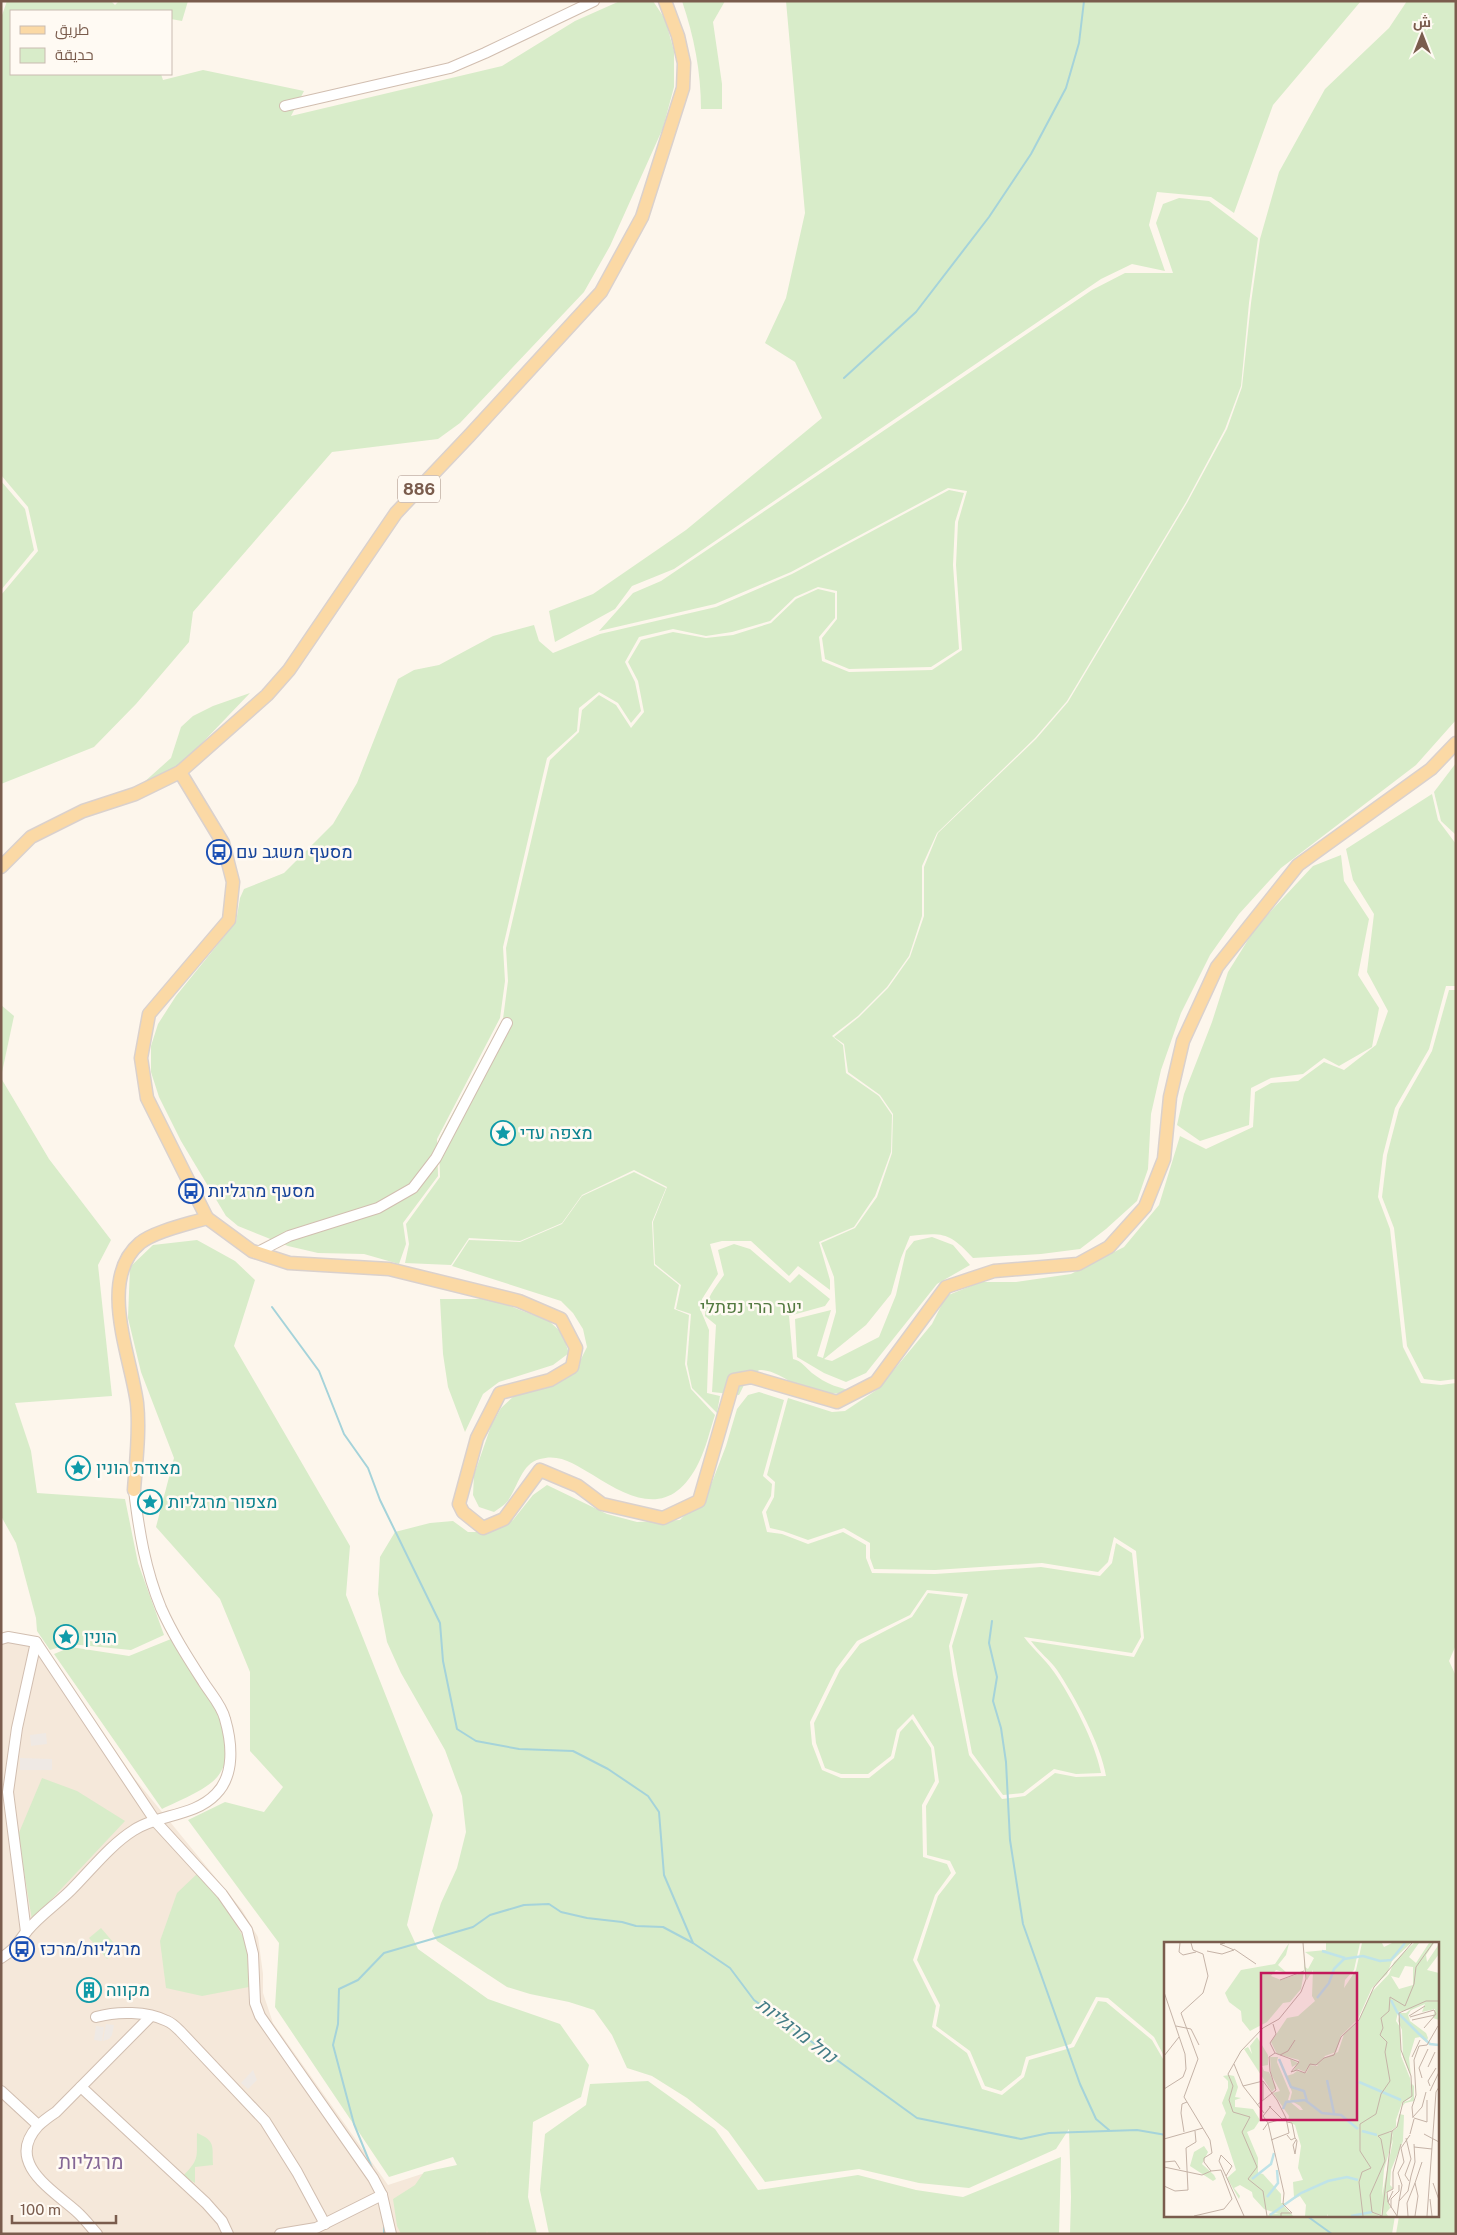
<svg xmlns="http://www.w3.org/2000/svg" width="1457" height="2235" font-family="'Public Sans',Cairo,Heebo,sans-serif">
<style>
.residential{fill:#f5e8da}
.industrial{fill:#efe9e4}
.green{fill:#d8ecc9}
.lines{fill:none;stroke-linecap:round;stroke-linejoin:round}
.stream{stroke:#a5d3da;stroke-width:2}
.minor-casing{stroke:#d1beb0;stroke-width:12}
.major-casing{stroke:#dad1cd;stroke-width:15}
.minor{stroke:#fff;stroke-width:10}
.major{stroke:#fbd9a5;stroke-width:12}
.labels{text-anchor:middle;stroke-width:5;stroke-linejoin:round;paint-order:stroke}
.shield{fill:#fffaf3;stroke:#a28b7f;stroke-width:1}
.shield-label{font-size:16px;font-weight:bold;fill:#7a5c4d}
.transit-label{font-size:18px;fill:#164399;stroke:#fffaf3;text-anchor:start}
.culture-label{font-size:18px;fill:#0d838f;stroke:#fffaf3;text-anchor:start}
.park-label{font-size:18px;fill:#537a41;stroke:#fffaf3}
.water-label{font-size:19px;font-style:italic;fill:#437c86;stroke:#fffaf3}
.quarter-label{font-size:20px;fill:#846695;stroke:#fffaf3}
.inset-river{fill:none;stroke:#bfe3e8;stroke-width:2.5}
.inset-road{fill:none;stroke:#c5b3a7;stroke-width:1}
.view{fill:#c2185b;fill-opacity:0.15;stroke:#c2185b;stroke-width:2.5}
.inset-edge{fill:none;stroke:#7a5c4d;stroke-width:2.5}
</style>
<rect width="100%" height="100%" fill="#fdf6ec"/>
<polygon class="residential" points="1,1637 40,1643 135,1779 242,1910 258,1937 263,1974 263,1993 273,2023 388,2185 431,2171 494,2234 1,2234"/>
<g class="industrial">
<polygon points="46,1733 47,1744 31,1746 30,1735"/>
<polygon points="20,1758 52,1759 52,1770 20,1770"/>
<polygon points="106,2024 114,2025 112,2035 109,2039 103,2041"/>
<polygon points="96,2026 104,2027 102,2041 94,2040"/>
<polygon points="253,2070 257,2080 248,2089 241,2083"/>
</g>
<g class="green">
<polygon points="7,1 111,1 115,5 119,1 188,1 182,21 171,19 171,11 11,11 11,74 161,74 163,80 203,70 304,91 291,116 502,66 575,21 620,1 653,1 665,19 674,51 674,87 663,128 610,246 584,292 460,423 438,439 332,452 193,612 189,642 136,704 94,747 1,784 1,595 38,551 28,507 1,475 1,18"/>
<path d="M682 1H725L713 22 722 84V109H701C701 72 694 36 682 1Z"/>
<polygon points="786,1 1361,1 1273,105 1234,213 1211,197 1157,192 1149,225 1165,271 1132,264 1101,279 674,569 632,586 615,609 555,642 549,611 593,594 686,530 822,418 795,362 765,343 786,298 805,213"/>
<path d="M1407 1H1456V720L1416 765 1281 868 1239 914 1210 955 1181 1013 1161 1070 1151 1114 1148 1169 1137 1201 1106 1229 1080 1249 1041 1254 973 1258C950 1233 944 1232 910 1236L901 1258 891 1294 866 1325 824 1359 832 1361 879 1337 896 1295 906 1251 914 1241 932 1237 953 1245 970 1265 937 1284 866 1373 846 1382 824 1373 797 1357 795 1319 831 1310 817 1356 823 1358 836 1312 834 1277 821 1243 855 1228 877 1197 892 1153 893 1114 880 1095 848 1072 844 1044 834 1037 859 1017 888 988 910 957 924 916V867L938 833 1036 739 1068 702 1187 503 1227 429 1242 387 1251 303 1260 239 1279 172 1325 89 1389 28Z"/>
<polygon points="1179,198 1209,201 1258,238 1249,303 1241,386 1225,429 1186,502 1067,701 1035,738 937,833 922,866 922,916 909,956 887,987 858,1016 832,1036 843,1045 846,1073 879,1096 892,1115 891,1152 875,1196 854,1227 819,1242 830,1280 830,1290 798,1266 789,1276 751,1241 722,1241 710,1244 718,1274 702,1299 701,1311 709,1330 707,1393 720,1396 717,1413 692,1388 687,1364 691,1314 676,1309 681,1285 655,1264 653,1222 667,1187 634,1170 582,1195 562,1223 520,1241 469,1238 451,1265 405,1263 409,1244 406,1224 440,1177 439,1139 503,1019 508,981 506,948 550,760 579,732 582,710 599,695 616,705 631,728 644,712 638,681 628,662 641,640 673,632 706,638 733,635 771,623 796,599 818,589 835,593 835,618 819,637 822,661 849,672 932,670 962,650 956,565 958,522 967,491 948,488 791,572 715,604 599,631 633,593 661,581 1092,290 1125,273 1173,273 1156,223 1163,204"/>
<polygon points="1,481 25,509 34,550 1,590"/>
<polygon points="949,490 964,493 955,522 953,565 959,649 931,667 849,669 825,659 822,638 837,619 837,591 818,587 795,597 770,621 732,632 706,636 673,629 639,637 625,662 635,682 641,711 631,723 618,703 599,692 579,708 577,731 547,758 503,947 505,981 500,1018 437,1139 438,1176 403,1223 406,1244 399,1264 364,1254 318,1253 288,1246 238,1226 226,1216 181,1141 159,1097 151,1072 151,1046 158,1024 176,996 236,922 240,898 244,889 284,873 333,824 357,783 398,679 414,670 439,665 493,636 534,625 539,641 553,653 600,634 716,607 792,574"/>
<polygon points="250,693 183,763 142,784 171,758 181,727 193,716 213,706"/>
<polygon points="1456,763 1456,835 1441,821 1434,792"/>
<path d="M1432 794 1438 820 1456 844V986H1446L1429 1049 1395 1108 1383 1155 1378 1197 1390 1229 1403 1347 1421 1383 1441 1385 1456 1383V1645L1449 1661 1456 1676V2234H1396L1399 2216H1438V1944H1166V2060L1154 2037 1108 1998 1096 1997 1071 2044 1026 2057 1021 2075 1001 2091 985 2086 970 2051 936 2026 940 2005 917 1960 938 1896 956 1873 950 1861 927 1855 926 1806 939 1782 934 1747 913 1714 897 1730 891 1756 868 1774H841L825 1768 816 1743 814 1723 840 1670 860 1644 912 1617 928 1593 963 1597 949 1646 953 1675 969 1755 1002 1799 1025 1796 1055 1773 1076 1777 1106 1776C1101 1745 1075 1697 1057 1670 1050 1660 1039 1652 1031 1641L1134 1657 1144 1638 1136 1551 1114 1537 1108 1562 1098 1572 1042 1563 935 1570 874 1569 870 1558V1543L844 1528 808 1540 783 1531 770 1528 766 1512 774 1497 775 1482 767 1475 788 1398 832 1412 845 1411 878 1389 932 1324 946 1296 981 1282H1016L1071 1274 1124 1247 1159 1205 1180 1136 1206 1149 1253 1127 1255 1092 1271 1083 1298 1081 1324 1062 1344 1070 1376 1045 1388 1011 1367 972 1374 914 1353 880 1346 849Z"/>
<polygon points="1341,855 1344,881 1369,919 1358,975 1379,1008 1372,1047 1339,1066 1324,1058 1303,1074 1271,1078 1251,1088 1249,1125 1200,1141 1177,1125 1184,1094 1212,1022 1228,972 1256,927 1313,866"/>
<polygon points="1449,990 1456,990 1456,1379 1440,1381 1424,1379 1407,1346 1394,1228 1382,1197 1387,1155 1399,1109 1432,1051"/>
<polygon points="1,1005 14,1016 1,1077"/>
<polygon points="1,1078 49,1159 111,1240 98,1265 112,1396 15,1403 31,1451 37,1493 125,1499 138,1563 164,1635 131,1650 70,1644 50,1650 37,1631 36,1618 16,1543 1,1516"/>
<path d="M634 1172 666 1188 652 1222 654 1265 679 1285 674 1309 689 1315 685 1364 691 1389 715 1415C710 1430 706 1448 699 1462 672 1517 635 1502 593 1475 576 1465 560 1453 540 1459 520 1464 518 1489 506 1503 503 1506 498 1509 494 1512L479 1507 473 1495 474 1475 491 1426 501 1408 515 1395 579 1363 587 1347 583 1329 573 1313 561 1301 452 1266 469 1240 520 1242 562 1224 582 1196Z"/>
<polygon points="197,1240 235,1261 255,1280 234,1346 350,1546 346,1595 433,1815 407,1925 418,1949 488,1999 560,2024 589,2065 581,2097 533,2122 528,2197 537,2234 488,2234 487,2231 486,2234 401,2234 397,2226 393,2199 415,2185 424,2172 457,2165 453,2157 389,2177 275,2007 279,1943 188,1820 225,1802 264,1812 283,1787 250,1751 250,1672 220,1599 156,1527 174,1458 141,1372 128,1318 130,1267 153,1245"/>
<path d="M734 1244 750 1249 790 1283 799 1274 830 1299 825 1306 789 1316 793 1359C802 1361 806 1368 812 1373 826 1384 840 1389 857 1391 836 1396 815 1393 795 1384 783 1378 773 1370 759 1370L744 1385 739 1395 712 1392 716 1325 705 1316C705 1299 715 1288 724 1275L718 1250Z"/>
<polygon points="440,1299 492,1299 549,1321 562,1333 569,1353 553,1365 499,1382 483,1394 465,1432 448,1387 443,1354"/>
<path d="M759 1392 784 1400 763 1476 772 1484 771 1496 762 1512 767 1532 782 1534 808 1544 843 1532 866 1545V1558L872 1573 935 1574 1041 1567 1100 1576 1112 1563 1116 1543 1132 1553 1141 1637 1132 1653 1024 1637C1033 1649 1045 1659 1054 1672 1072 1698 1095 1742 1101 1773L1076 1774 1054 1769 1023 1793 1003 1795 972 1753 957 1674 952 1646 968 1594 927 1590 910 1615 857 1641 836 1669 810 1722 812 1744 822 1770 841 1778H869L894 1758 900 1732 912 1719 931 1748 935 1781 922 1805 923 1857 947 1864 951 1873 935 1895 913 1960 936 2006 932 2027 967 2053 982 2089 1002 2095 1024 2077 1029 2060 1074 2047 1098 2001 1106 2002 1152 2040 1166 2064V2216H1395L1392 2234H1070L1071 2197 1069 2129 1056 2149 969 2188 919 2183 859 2169 765 2182 728 2131 687 2098 652 2076 627 2068 612 2035 594 2010 569 2002 530 1994 507 1987 437 1941 432 1931 441 1903 457 1868 466 1832 462 1796 445 1750 401 1673 387 1642 378 1594 380 1557 395 1532 430 1523 453 1521 468 1532H488L513 1520 533 1495 547 1485 607 1514 637 1522 680 1520 709 1490 726 1446 737 1409 748 1395Z"/>
<path d="M171 1639C193 1673 249 1735 218 1776 207 1790 178 1801 162 1809L54 1654 71 1647 129 1656Z"/>
<polygon points="42,1778 77,1791 125,1821 32,1920 18,1835"/>
<polygon points="198,1873 219,1894 247,1944 249,1987 202,1996 166,1988 160,1941 177,1893"/>
<polygon points="101,1928 119,1949 107,1959 89,1938"/>
<polygon points="648,2081 715,2129 758,2190 858,2175 916,2190 963,2197 1061,2157 1059,2234 549,2234 540,2190 545,2134 586,2105 590,2084"/>
<path d="M197 2133C216 2141 212 2146 213 2165L195 2167V2183L183 2176C201 2158 196 2156 197 2133Z"/>
</g>
<g class="lines">
<g class="stream">
<polyline points="844,378 916,312 989,217 1031,154 1066,88 1079,43 1084,1"/>
<polyline points="272,1307 319,1371 344,1434 368,1468 380,1500 440,1623 443,1661 457,1729 476,1741 519,1749 573,1751 608,1769 648,1796 659,1812 664,1875 693,1943"/>
<polyline points="992,1621 989,1643 997,1677 993,1701 1001,1728 1006,1762 1010,1840 1023,1924 1080,2084 1096,2119 1109,2130"/>
<polyline points="372,2168 354,2124 333,2045 338,2024 339,1989 358,1980 384,1953 473,1927 490,1915 524,1905 549,1904 561,1912 587,1918 622,1922 636,1926 663,1927 693,1943 730,1968 754,2000 917,2118 1021,2139 1049,2133 1137,2130 1166,2135"/>
<polyline points="1307,2216 1332,2234"/>
<polyline points="384,2224 384,2234"/>
</g>
<defs>
<g id="minor">
<polyline points="285,106 450,68 485,53 594,1"/>
<polyline points="256,1253 289,1236 378,1208 413,1188 436,1158 507,1023"/>
<polyline points="1,1639 8,1637 36,1642 156,1822 222,1894 247,1930 253,1954 255,2003 260,2016 373,2178 382,2195 391,2234"/>
<polyline points="26,1932 8,1792 17,1728 36,1642"/>
<path d="M1 1958C17 1948 16 1944 27 1931 39 1916 57 1904 71 1890 91 1870 110 1845 134 1830 158 1814 194 1817 216 1794 235 1775 232 1743 225 1719 222 1706 211 1694 204 1683 188 1658 173 1635 161 1608 145 1569 139 1531 134 1490"/>
<path d="M96 2017C117 2011 147 2011 167 2021 172 2023 176 2027 180 2031L265 2121 297 2172 325 2224"/>
<polyline points="81,2087 206,2203 222,2221 228,2234"/>
<polyline points="1,2091 38,2125"/>
<path d="M97 2234C90 2226 84 2218 76 2211 51 2189 5 2162 38 2126 43 2121 50 2116 56 2112L151 2016"/>
<polyline points="280,2234 316,2228 382,2195"/>
</g>
<g id="major">
<polyline points="180,772 223,843 233,882 229,920 149,1014 141,1058 147,1098 207,1218 252,1251 289,1263 389,1269 519,1301 561,1319 576,1348 572,1367 550,1380 500,1393 477,1438 459,1504 463,1512 483,1528 504,1519 540,1470 578,1486 602,1504 663,1518 699,1501 734,1380 751,1377 837,1402 876,1382 946,1287 994,1271 1078,1264 1109,1247 1145,1207 1164,1159 1170,1097 1183,1041 1217,967 1298,865 1431,769 1456,743"/>
<polyline points="1,867 31,837 83,811 135,794 180,772 267,695 289,670 396,513 469,436 601,292 642,217 683,88 684,63 678,36 665,1"/>
<path d="M134 1490C136 1462 140 1431 137 1403 131 1357 97 1279 140 1243 155 1231 189 1224 207 1218"/>
</g>
</defs>
<use href="#minor" class="minor-casing"/>
<use href="#major" class="major-casing"/>
<use href="#minor" class="minor"/>
<use href="#major" class="major"/>
</g>
<defs>
<symbol id="bus-ring" viewBox="-11 -11 22 22"><circle r="9.5" fill="#fffaf3" stroke="#1a4fb4" stroke-width="1.5"/><path d="M-5-6H5V4H4V6H2V4H-2V6H-4V4H-5ZM-3.5-4V0h7V-4ZM-3.5 1.2v1.5H-2V1.2ZM2 1.2v1.5H3.5V1.2Z" fill="#1a4fb4"/></symbol>
<symbol id="sight-ring" viewBox="-11 -11 22 22"><circle r="9.5" fill="#fffaf3" stroke="#0f9aa8" stroke-width="1.5"/><path d="M0-6L1.8-2.2L6-1.7L2.9 1.2L3.7 5.4L0 3.3L-3.7 5.4L-2.9 1.2L-6-1.7L-1.8-2.2Z" fill="#0f9aa8"/></symbol>
<symbol id="building-ring" viewBox="-11 -11 22 22"><circle r="9.5" fill="#fffaf3" stroke="#0f9aa8" stroke-width="1.5"/><path d="M-4-6H4V6H1V3H-1V6H-4ZM-2.5-4.3h1.7v1.8h-1.7ZM.8-4.3h1.7v1.8H.8ZM-2.5-1h1.7V.8h-1.7ZM.8-1h1.7V.8H.8Z" fill="#0f9aa8"/></symbol>
</defs>
<g fill-rule="evenodd">
<use href="#bus-ring" x="205" y="838" width="28" height="28"/>
<use href="#sight-ring" x="489" y="1119" width="28" height="28"/>
<use href="#bus-ring" x="177" y="1177" width="28" height="28"/>
<use href="#sight-ring" x="64" y="1454" width="28" height="28"/>
<use href="#sight-ring" x="136" y="1488" width="28" height="28"/>
<use href="#sight-ring" x="52" y="1623" width="28" height="28"/>
<use href="#bus-ring" x="8" y="1935" width="28" height="28"/>
<use href="#building-ring" x="75" y="1976" width="28" height="28"/>
</g>
<g class="labels">
<rect class="shield" x="398" y="475.5" width="42" height="27" rx="4"/>
<g class="shield-label">
<text x="419" y="495">886</text>
</g>
<g class="transit-label">
<text x="236" y="858">מסעף משגב עם</text>
<text x="208" y="1197">מסעף מרגליות</text>
<text x="40" y="1955">מרגליות/מרכז</text>
</g>
<g class="culture-label">
<text x="520" y="1139">מצפה עדי</text>
<text x="96" y="1474">מצודת הונין</text>
<text x="168" y="1508">מצפור מרגליות</text>
<text x="84" y="1643">הונין</text>
<text x="106" y="1996">מקווה</text>
</g>
<g class="park-label">
<text x="751" y="1313">יער הרי נפתלי</text>
</g>
<g class="water-label">
<text transform="translate(797 2030) rotate(37)" y="7">נחל מרגליות</text>
</g>
<g class="quarter-label">
<text x="91" y="2169">מרגליות</text>
</g>
</g>
<g transform="translate(1164 1942)">
<rect width="275" height="275" fill="#fdf6ec"/>
<path d="M125 1 122 13 114 23 123 31 112 28 107 34 117 38 140 30 137 47 126 60 119 61 103 80 86 89 78 79 77 69 65 60 61 51 77 28 111 22ZM162 1H196L190 28 181 38 180 46 192 28 198 1H218L220 5 228 1H247L228 19 223 32 208 46 194 77 177 94 172 110 161 114 154 123H146L153 124 160 116 174 110 180 92 195 78 207 51 225 32 230 20 250 1H255L245 15 252 21 265 1H270L262 13 263 20 275 2V12L263 28 275 31V78L269 76 271 67 258 70 261 62 247 68 244 73 246 79 262 91 264 96 262 100 256 95 251 96 245 116 247 134 239 115 238 88 234 79 236 71H242L247 67 234 70 232 79 236 85 237 114 246 136 248 153V142L250 144V159L241 161 237 166 240 160 246 158 248 155 238 161 232 178V185L224 191 227 190 229 197 220 227 218 254 229 198 228 189 233 186 235 172 240 173 239 199 227 228 226 243 229 246 222 251 226 266 222 271 224 274H218L217 263V274L208 269 215 274H164L163 272V274H141L142 263 136 254 124 260 130 255 129 240 139 238 134 226 137 204 131 183 124 179 125 174 109 151 116 149 107 132 106 115H114L113 120 126 151 124 158 136 168H139L136 164 126 158 128 150 122 134 129 132 133 129 142 131 146 123 141 130 134 127 129 130 133 122 128 125 126 117 134 121 135 118 113 112 107 100 123 76 134 74 151 59 148 54 149 28 143 38 140 25V13L141 25 144 27 150 16 141 10 162 8ZM241 24 249 25V43L235 47 227 34 235 36ZM93 95 104 113V123L98 124 100 129 105 130 112 145 108 150 80 107 84 105 88 112 86 104ZM65 133 70 134 74 145 71 155 77 156 71 158V165L89 167 96 178 90 187 83 190 94 216V231L99 232 117 252V261H123L120 264 129 274H104L106 271 115 272 100 267 89 255 88 250 76 243 70 246 76 254 75 257 63 236 72 228 57 182 62 171 58 161 64 146V139L59 134ZM40 204 44 210 38 222 50 233 52 237 49 239 26 224 30 210Z" fill="#d8ecc9" fill-rule="evenodd"/>
<path class="inset-river" d="M158 9 181 16M153 56 165 41 170 27 180 17 199 14 216 19 227 18 241 1M227 58 233 70 254 91 266 102 275 103M115 117 127 145 140 149 143 159M163 138 170 171M195 140 237 158M119 167 122 160 141 158 158 171 177 173 194 187M198 189 213 193M88 237 107 222 110 211M103 255 114 241 113 228M106 273 137 251 164 239 183 235 194 238M187 274 208 270"/>
<path class="inset-road" d="M16 1 15 10 19 13 32 10M27 1 29 8 39 12 44 34 39 51 17 71 34 117 20 155 46 198 48 211 40 216V220L47 229 57 228 68 257 60 267 30 274M70 7 92 22M43 9 58 12 70 8 56 2 61 1M116 38 140 29M0 50 21 112 22 127 19 135 0 147M245 74 261 64M246 75 270 68 272 72 260 86M248 78 271 73M109 82 112 92 106 101 111 111 135 120 127 130M12 84 27 87 35 103M263 103 274 84M116 113 124 109 131 98M0 114 15 95M248 115 256 98M70 122 79 144M264 125 271 110M106 129 105 115 111 111M127 130 133 128 141 131 146 122 152 123 160 116 170 113 177 95 195 78 210 45 248 1M258 136 255 126 264 107M266 144 264 139 272 126M266 149 275 130M99 158V139M93 163 112 148 106 129M105 164 119 178M107 164 99 174 104 181 120 251 119 262 128 271H117V274M100 171 79 144 99 139 113 158 122 176 125 191 107 198M249 175 258 165 262 150M249 176 248 165 252 153 250 118 255 104 263 103M250 176 263 180V158M123 180 128 181 131 196M99 188 104 181 122 176M20 190 17 171 18 162 23 160M246 192 250 177M260 192 275 200M123 193 127 198 131 196 132 197 133 199 131 212 129 203 132 198M242 196 247 217 241 233 245 239M0 197 39 186M250 205 268 207M57 213 68 224 62 234 55 219ZM0 220 11 219 16 227M0 225 38 233 47 229M62 234 80 274M247 234 251 220 250 202M251 241 258 220M269 241 275 258M0 244 11 249 24 248 22 206 32 200 31 189M229 249 224 260 233 274M266 257 268 274M235 259 238 243 234 231 240 220 237 206 246 193M224 260 223 250 229 247V230L237 202M227 266V257L235 249V243M103 274 99 249 84 237 93 225 78 190 86 175 69 170 65 158 69 144 64 132 77 109 99 86 115 77 137 50 142 37 139 1M199 274 195 240 198 230 207 226 196 209V182L212 172 217 152 226 139 221 110 223 100 216 93 219 86 217 76 225 69 226 55 241 64 250 42 252 25 269 1M218 274 228 189 233 185 239 160 248 154 247 134 237 108 235 71 262 59H275M218 274 208 270 206 253 221 219 217 197 214 194 228 189M233 274 235 259 244 249 247 234M244 274 243 261 251 241M251 274 254 254 251 241M263 274 272 150 275 145"/>
<path class="view" d="M97 31H193V178H97Z"/>
<rect width="275" height="275" class="inset-edge"/>
</g>
<rect width="1457" height="2235" fill="none" stroke="#7a5c4d" stroke-width="5"/>
<rect x="10" y="10" width="162" height="65" fill="#fffaf3" stroke="#cabbb1"/>
<rect x="20" y="26" width="25" height="8" fill="#fbd9a5" stroke="#cabbb1"/>
<text x="55" y="35" font-size="15" fill="#7a5c4d">طريق</text>
<rect x="20" y="48" width="25" height="15" fill="#d8ecc9" stroke="#cabbb1"/>
<text x="55" y="60" font-size="15" fill="#7a5c4d">حديقة</text>
<g transform="translate(1422 35)" stroke="#fffaf3" stroke-width="4" paint-order="stroke">
<path d="M0-4L9 19L0 12L-9 19Z" fill="#7a5c4d"/>
<text y="-8" font-size="14" font-weight="bold" text-anchor="middle" fill="#7a5c4d">ش</text>
</g>
<path d="M12 2215v8h104v-8" fill="none" stroke="#7a5c4d" stroke-width="2.5"/>
<text x="20" y="2215" font-size="15" fill="#7a5c4d" stroke="#fffaf3" stroke-width="4" paint-order="stroke">100 m</text>
</svg>
